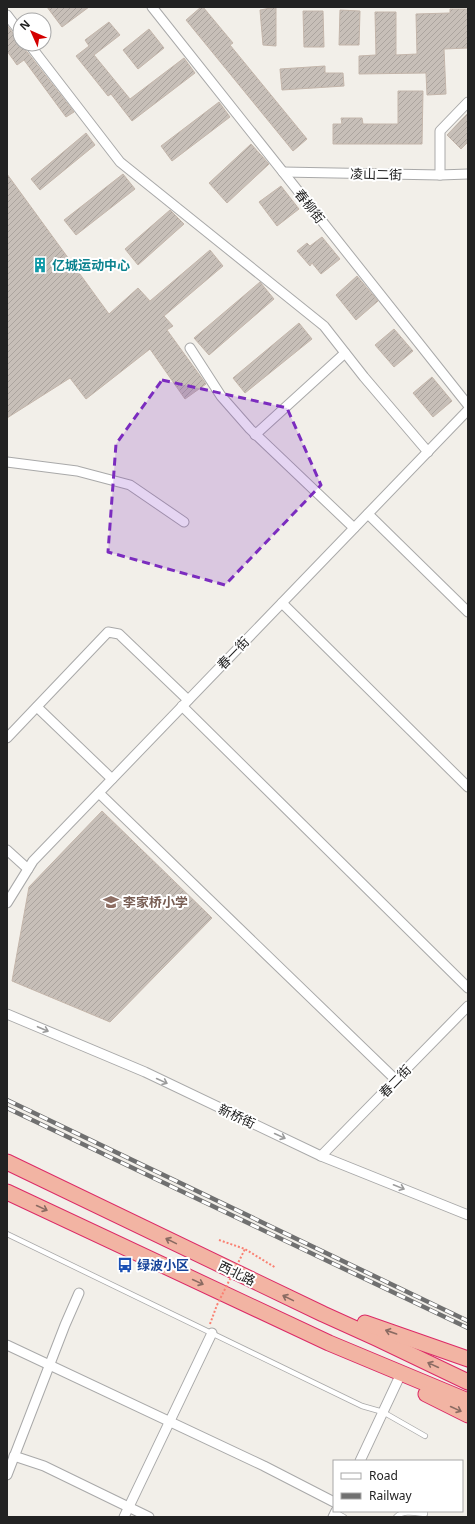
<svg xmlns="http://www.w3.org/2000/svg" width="475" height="1524" font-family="'Noto Sans','Noto Sans SC',sans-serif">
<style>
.building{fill:url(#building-hatch);stroke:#c4b6ab}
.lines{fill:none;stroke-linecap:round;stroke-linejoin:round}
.service-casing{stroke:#a9a9a9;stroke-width:6}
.minor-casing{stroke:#a9a9a9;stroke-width:11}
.trunk-casing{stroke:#dc2a67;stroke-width:17}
.path{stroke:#fa8072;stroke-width:2;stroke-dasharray:2 2;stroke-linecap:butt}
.service{stroke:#fff;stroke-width:4.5}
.minor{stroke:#fff;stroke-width:9}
.trunk{stroke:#f2b4a3;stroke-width:15}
.rail-casing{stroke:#707070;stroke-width:4.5}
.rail{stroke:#fff;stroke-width:3;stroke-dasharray:9;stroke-linecap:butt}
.path-bridge{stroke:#fa8072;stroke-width:2;stroke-dasharray:2 2;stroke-linecap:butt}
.oneway{stroke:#9c9c9c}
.oneway2{stroke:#8a6b62}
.marked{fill:#7b2cbf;fill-opacity:0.2;stroke:#7b2cbf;stroke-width:3;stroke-dasharray:8 5;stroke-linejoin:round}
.labels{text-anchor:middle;stroke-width:4;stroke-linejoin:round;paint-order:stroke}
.street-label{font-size:13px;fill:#222;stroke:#fff}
.culture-label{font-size:13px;font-weight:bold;fill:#0d838f;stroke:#fff;text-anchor:start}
.education-label{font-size:13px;font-weight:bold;fill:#785e54;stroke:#fff;text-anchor:start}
.transit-label{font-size:13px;font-weight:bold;fill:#164399;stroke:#fff;text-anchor:start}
</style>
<defs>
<pattern id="building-hatch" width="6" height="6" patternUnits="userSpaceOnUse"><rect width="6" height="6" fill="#c7bfb8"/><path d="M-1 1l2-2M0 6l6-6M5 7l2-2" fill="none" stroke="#aba49e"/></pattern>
</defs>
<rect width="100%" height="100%" fill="#f2efe9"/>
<g class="building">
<polygon points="47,7 89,7 62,27"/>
<polygon points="201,7 203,7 233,43 230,45 307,139 293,151 186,20"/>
<polygon points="276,7 276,46 263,45 260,10"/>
<polygon points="450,9 468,9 468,48 444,49 446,94 427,95 426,73 359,74 359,56 376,55 375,12 396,12 396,55 417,54 416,14 450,13"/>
<polygon points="340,10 360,11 359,45 339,45"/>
<polygon points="303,11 323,11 324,47 304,47"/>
<polygon points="109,22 120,35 94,55 130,99 184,58 195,73 132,121 111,94 108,96 76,56 89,46 85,40"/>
<polygon points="7,25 15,36 20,38 20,44 23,44 24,48 74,112 66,117 24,60 17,65 7,51"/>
<polygon points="149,29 164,48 138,69 123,50"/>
<polygon points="325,66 325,73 343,73 344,86 282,90 280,69"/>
<polygon points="398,91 423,91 422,144 333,144 333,124 342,124 341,118 362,118 363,124 398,124"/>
<polygon points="219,102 230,117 172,161 161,146"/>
<polygon points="468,113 468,142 461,149 447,135"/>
<polygon points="86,133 95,145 40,190 31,179"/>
<polygon points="251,144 269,164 227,203 209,183"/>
<polygon points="7,174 109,314 138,288 150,301 210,250 223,266 164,316 173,326 167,330 206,384 185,399 150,349 86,399 70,378 7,418"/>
<polygon points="123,174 135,189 76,235 64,220"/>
<polygon points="281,186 299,209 277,226 259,202"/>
<polygon points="170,210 184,224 138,265 125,249"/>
<polygon points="322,237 340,259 321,274 312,263 310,266 297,251 307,243 310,246"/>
<polygon points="357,276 378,301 356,320 336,295"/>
<polygon points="260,282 274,299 209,355 194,338"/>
<polygon points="299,323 312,339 245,393 233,378"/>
<polygon points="394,329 413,351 394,367 375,345"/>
<polygon points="432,377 452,401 433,417 413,393"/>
<polygon points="102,811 212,918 110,1022 12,981 29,887"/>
</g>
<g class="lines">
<defs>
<g id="service">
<polyline points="7,1234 362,1406 383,1412 425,1436"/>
<polyline points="335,1512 344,1517"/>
<path d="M396 1517C403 1510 415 1513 425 1514V1511"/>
</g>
<g id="minor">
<polyline points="152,7 468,405"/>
<polyline points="7,15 20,32"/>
<polyline points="29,44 120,162 324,326 364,377 428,452"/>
<polyline points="283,172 440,175 468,174"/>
<polyline points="440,175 440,131 468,102"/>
<polyline points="190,348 221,396 250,429 354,528"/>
<polyline points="255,435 345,353"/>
<polyline points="7,462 77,471 130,485 184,522"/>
<polyline points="368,514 468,612"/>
<polyline points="282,603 468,787"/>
<polyline points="182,706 468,988"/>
<polyline points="37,707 112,779"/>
<polyline points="7,738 108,632 119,634 188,700"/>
<polyline points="99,793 396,1080"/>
<polyline points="7,850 28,869"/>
<polyline points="7,903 33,861 468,410"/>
<polyline points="7,1014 145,1072 321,1156 468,1215"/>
<polyline points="321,1156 468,1006"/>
<polyline points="7,1345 264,1466 334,1502"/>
<polyline points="14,1456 44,1466 149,1517"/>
<polyline points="360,1461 398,1380"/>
<polyline points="7,1475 65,1325 79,1293"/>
<polyline points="124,1517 212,1333"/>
<polyline points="333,1517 336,1511"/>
</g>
<g id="trunk">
<polyline points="7,1162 323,1314 376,1338 468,1382"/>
<polyline points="7,1192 329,1343 468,1401"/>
<polyline points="365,1323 468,1359"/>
<polyline points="426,1394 468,1415"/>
</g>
</defs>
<use href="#service" class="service-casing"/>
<use href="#minor" class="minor-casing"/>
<use href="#trunk" class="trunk-casing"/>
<g class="path">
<polyline points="219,1240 245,1249 276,1268"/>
<polyline points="210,1324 217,1305"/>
</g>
<use href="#service" class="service"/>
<use href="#minor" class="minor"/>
<use href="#trunk" class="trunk"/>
<defs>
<g id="rail">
<polyline points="7,1100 468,1321"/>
<polyline points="7,1108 468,1328"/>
</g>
</defs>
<use href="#rail" class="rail-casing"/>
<use href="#rail" class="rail"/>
<polyline class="path-bridge" points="217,1305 245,1249"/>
</g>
<defs><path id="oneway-shaft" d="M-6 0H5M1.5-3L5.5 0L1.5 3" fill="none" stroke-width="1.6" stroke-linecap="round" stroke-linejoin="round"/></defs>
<g class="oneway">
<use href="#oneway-shaft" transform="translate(43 1029) rotate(23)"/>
<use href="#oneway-shaft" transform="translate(162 1081) rotate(25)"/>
<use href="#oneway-shaft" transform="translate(280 1136) rotate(25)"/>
<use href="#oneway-shaft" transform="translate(399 1187) rotate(22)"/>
</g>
<g class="oneway2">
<use href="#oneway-shaft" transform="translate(42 1208) rotate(25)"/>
<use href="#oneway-shaft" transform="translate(171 1241) rotate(-154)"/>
<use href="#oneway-shaft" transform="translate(198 1282) rotate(25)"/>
<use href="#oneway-shaft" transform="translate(288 1298) rotate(-154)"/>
<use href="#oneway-shaft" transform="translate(391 1332) rotate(-161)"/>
<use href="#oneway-shaft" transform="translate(433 1365) rotate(-155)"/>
<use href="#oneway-shaft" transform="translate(456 1409) rotate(25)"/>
</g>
<path class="marked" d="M162 380 287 408 321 485 225 585 108 552 116 444Z"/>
<defs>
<symbol id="building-bare" viewBox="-9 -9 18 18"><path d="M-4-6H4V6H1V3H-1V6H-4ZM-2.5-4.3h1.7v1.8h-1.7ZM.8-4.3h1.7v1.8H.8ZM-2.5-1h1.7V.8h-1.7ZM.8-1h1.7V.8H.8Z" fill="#0f9aa8" stroke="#fff" stroke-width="2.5" paint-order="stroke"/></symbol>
<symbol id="school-bare" viewBox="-9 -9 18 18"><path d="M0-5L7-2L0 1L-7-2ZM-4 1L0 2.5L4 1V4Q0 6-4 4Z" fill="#8d6e63" stroke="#fff" stroke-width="2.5" paint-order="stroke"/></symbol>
<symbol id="bus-bare" viewBox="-9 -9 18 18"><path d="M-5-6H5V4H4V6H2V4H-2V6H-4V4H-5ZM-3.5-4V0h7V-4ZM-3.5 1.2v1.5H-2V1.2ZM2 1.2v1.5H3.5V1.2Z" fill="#1a4fb4" stroke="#fff" stroke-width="2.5" paint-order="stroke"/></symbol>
</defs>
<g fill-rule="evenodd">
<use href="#building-bare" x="29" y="254" width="22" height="22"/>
<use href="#school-bare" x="100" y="891" width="22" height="22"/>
<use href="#bus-bare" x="114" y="1254" width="22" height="22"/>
</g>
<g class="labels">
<g class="street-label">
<text transform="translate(376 174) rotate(1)" y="5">凌山二街</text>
<text transform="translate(310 206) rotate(52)" y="5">春柳街</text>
<text transform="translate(233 653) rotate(-46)" y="5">春一街</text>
<text transform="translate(395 1081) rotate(-46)" y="5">春二街</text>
<text transform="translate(237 1116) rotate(25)" y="5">新桥街</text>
<text transform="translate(237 1273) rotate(26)" y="5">西北路</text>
</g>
<g class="culture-label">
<text x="52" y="270">亿城运动中心</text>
</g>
<g class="education-label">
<text x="123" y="907">李家桥小学</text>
</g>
<g class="transit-label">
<text x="137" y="1270">绿波小区</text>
</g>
</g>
<rect width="475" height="1524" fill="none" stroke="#222222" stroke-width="16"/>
<rect x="333" y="1460" width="130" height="52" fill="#ffffff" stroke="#a7a7a7"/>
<rect x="341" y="1473" width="20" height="6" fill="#ffffff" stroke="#a7a7a7"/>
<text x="369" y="1480" font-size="12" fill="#222222">Road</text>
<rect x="341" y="1493" width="20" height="6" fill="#707070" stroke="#a7a7a7"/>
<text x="369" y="1500" font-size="12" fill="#222222">Railway</text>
<g transform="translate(32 32) rotate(315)"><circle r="19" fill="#ffffff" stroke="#a7a7a7"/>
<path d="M0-3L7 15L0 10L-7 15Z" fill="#d40000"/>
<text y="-6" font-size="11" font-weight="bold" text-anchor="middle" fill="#222222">N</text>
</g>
</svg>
